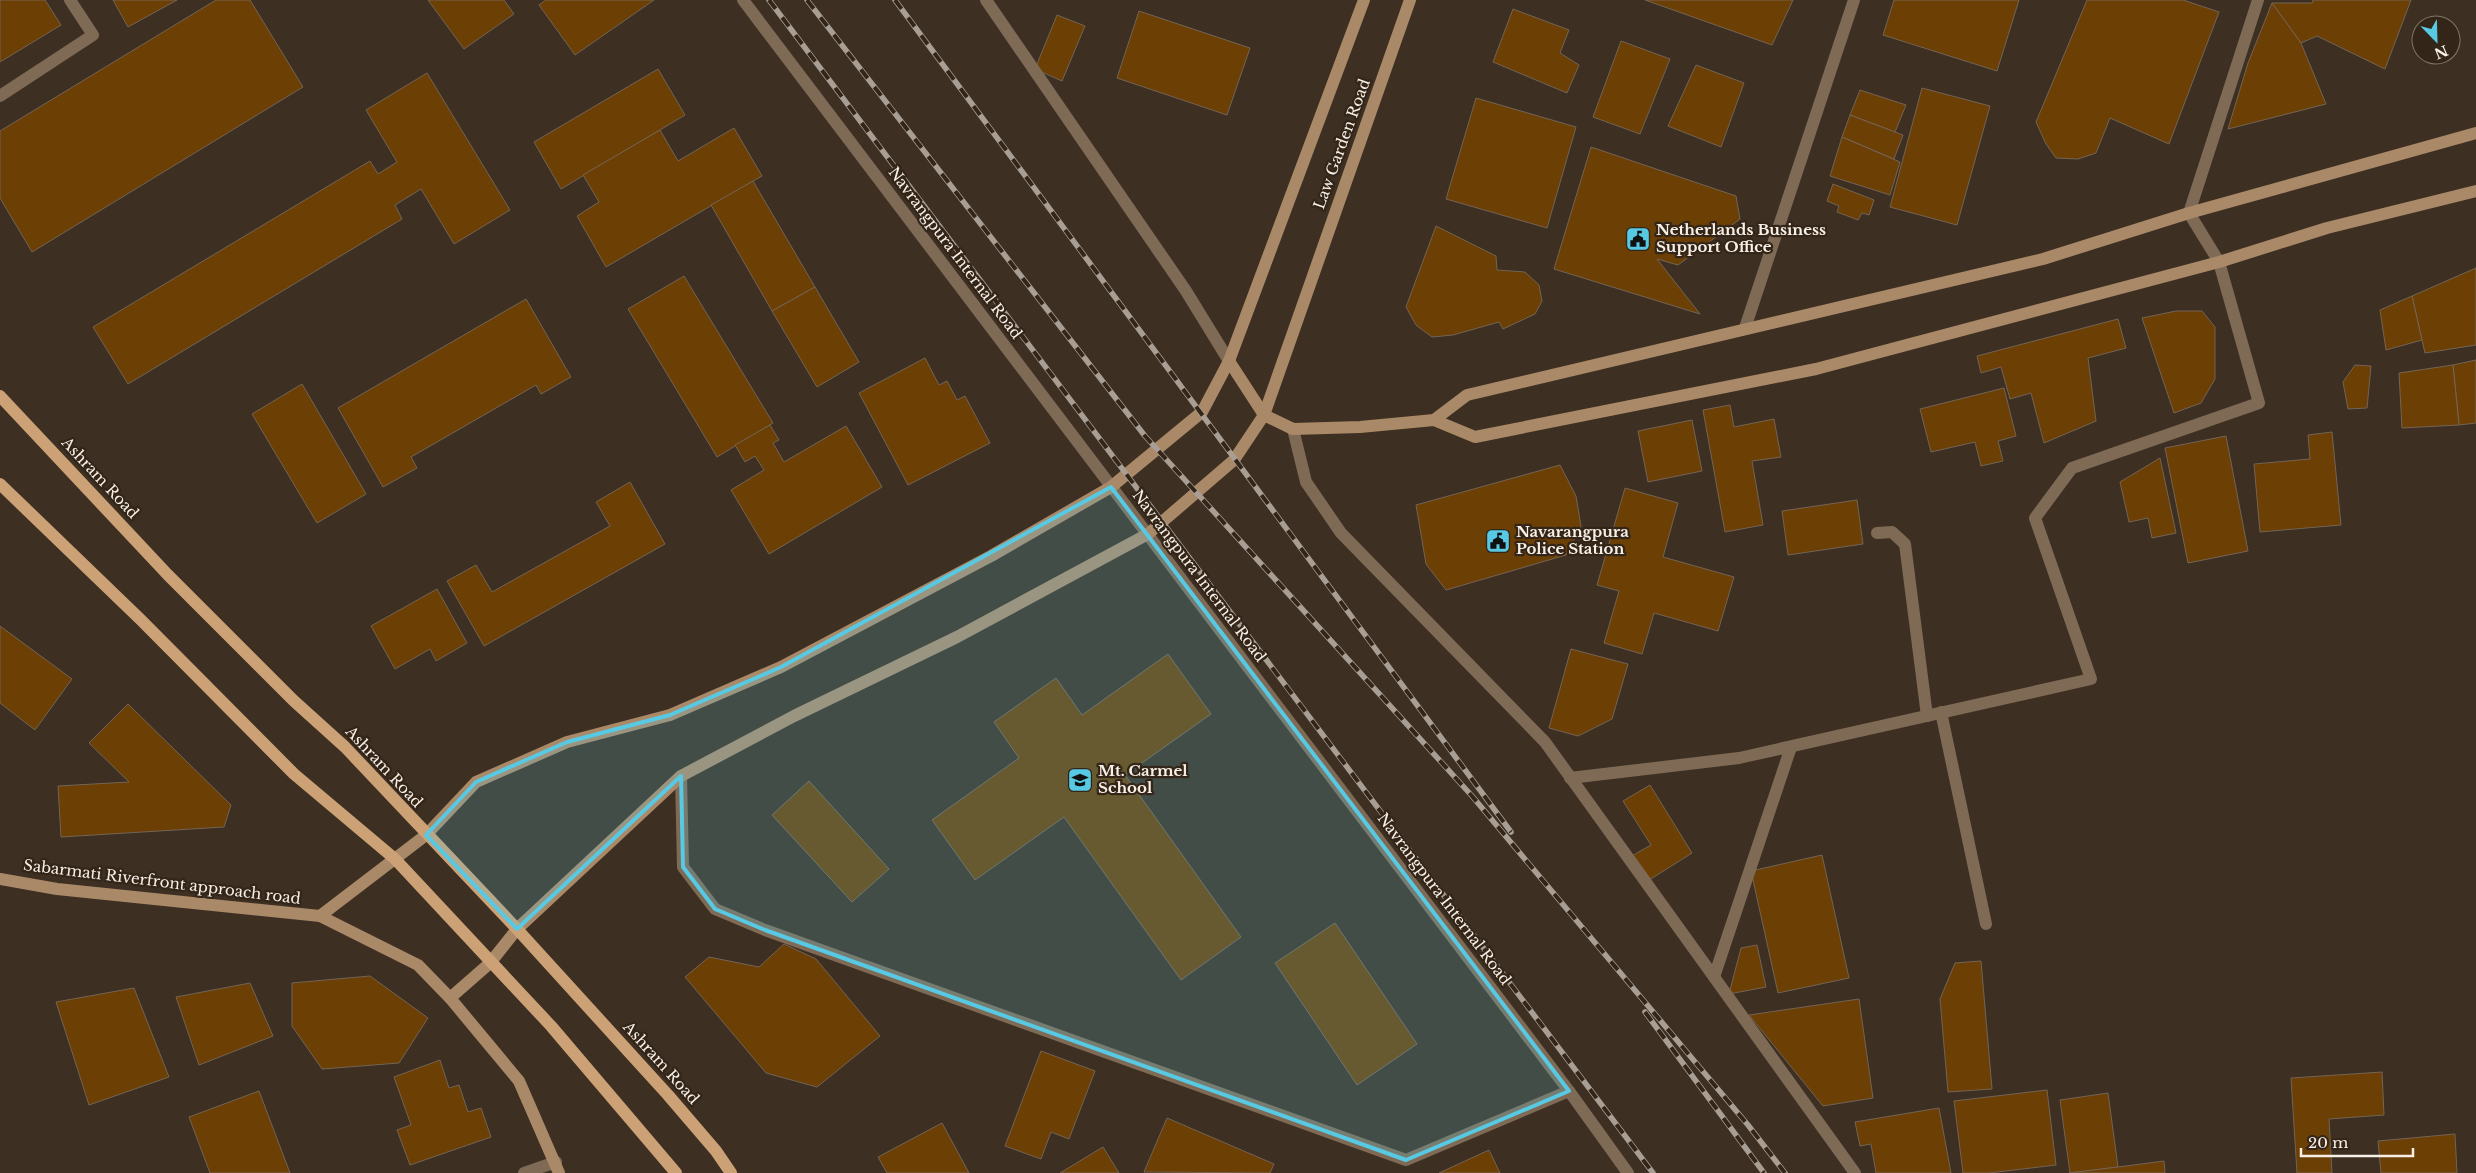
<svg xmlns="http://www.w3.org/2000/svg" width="2476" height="1173" font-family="'Libre Baskerville',serif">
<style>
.building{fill:#6c3f04;stroke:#746455}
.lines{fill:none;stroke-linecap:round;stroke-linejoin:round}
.service{stroke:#7f6a56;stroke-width:12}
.minor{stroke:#7f6a56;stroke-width:12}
.tertiary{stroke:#7f6a56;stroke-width:12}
.secondary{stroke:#aa8968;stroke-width:12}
.primary{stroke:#cca176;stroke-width:12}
.rail-casing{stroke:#a99e93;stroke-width:5.5}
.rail{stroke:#332518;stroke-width:4;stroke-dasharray:11;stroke-linecap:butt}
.marked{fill:#58c9e3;fill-opacity:0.2;stroke:#58c9e3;stroke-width:4;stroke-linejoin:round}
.labels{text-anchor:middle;stroke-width:4.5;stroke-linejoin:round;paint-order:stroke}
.street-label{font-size:15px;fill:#f8efe6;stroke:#332518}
.poi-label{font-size:15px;font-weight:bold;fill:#f8efe6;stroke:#332518;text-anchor:start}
</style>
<rect width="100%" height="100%" fill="#3d2f22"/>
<g class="building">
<polygon points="0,0 45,0 61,25 0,62"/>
<polygon points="113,0 177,0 128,27"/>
<polygon points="216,0 250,0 303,87 32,252 0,198 0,131"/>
<polygon points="428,0 504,0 514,14 464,49"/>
<polygon points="546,0 654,0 575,55 539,5"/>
<polygon points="1645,0 1793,0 1772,45"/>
<polygon points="1894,0 2019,0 1997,71 1883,35"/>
<polygon points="2087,0 2183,0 2219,12 2169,144 2110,118 2096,153 2078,159 2056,158 2046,144 2036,122"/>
<polygon points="2313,0 2411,0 2385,69 2317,36 2301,43 2272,3 2312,3"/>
<polygon points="2272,3 2301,43 2326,104 2228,129 2248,63"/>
<polygon points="1513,9 1569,30 1560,53 1579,65 1567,93 1493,62"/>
<polygon points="1139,11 1250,48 1227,115 1117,78"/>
<polygon points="1057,15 1085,26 1062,81 1035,69"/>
<polygon points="1621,41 1670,59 1640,134 1593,117"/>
<polygon points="1696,65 1744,83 1721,147 1668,126"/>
<polygon points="658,69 685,115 561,189 534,142"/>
<polygon points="427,73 510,210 454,244 421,189 395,205 402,219 128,384 93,327 370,161 378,174 397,162 366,110"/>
<polygon points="1922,88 1990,106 1957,225 1890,207"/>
<polygon points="1860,90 1906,105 1895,132 1850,115"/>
<polygon points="1476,98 1576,127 1547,228 1446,199"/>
<polygon points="1850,115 1903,135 1894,159 1842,137"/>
<polygon points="734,128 762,176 606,267 577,216 599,202 583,175 660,130 678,161"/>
<polygon points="1842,137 1900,162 1890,195 1830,176"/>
<polygon points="1591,147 1736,196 1740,219 1678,265 1657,259 1700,314 1554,269"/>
<polygon points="753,181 815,287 772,311 711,205"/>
<polygon points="1833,184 1874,200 1869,215 1862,213 1858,220 1837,212 1839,206 1827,201"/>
<polygon points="1436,226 1496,256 1497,270 1525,272 1539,285 1542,301 1535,314 1503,329 1499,322 1453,335 1432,337 1416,325 1406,307"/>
<polygon points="2476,268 2476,345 2425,353 2412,296"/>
<polygon points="684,276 773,423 717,457 628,309"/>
<polygon points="815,287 859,362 817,387 772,311"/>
<polygon points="2412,296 2422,340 2386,350 2380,310"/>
<polygon points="526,299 571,377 541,394 536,385 411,457 417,468 383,487 338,408"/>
<polygon points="2176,311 2202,311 2215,327 2215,379 2201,403 2174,413 2142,318"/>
<polygon points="2118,319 2126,348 2088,358 2096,421 2044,443 2031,393 2010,399 2001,367 1981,373 1977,356"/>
<polygon points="925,358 939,385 947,381 957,400 965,396 990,443 908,485 859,393"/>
<polygon points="2476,360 2476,423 2459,425 2453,365"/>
<polygon points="2355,365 2371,366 2367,408 2348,409 2343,382"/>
<polygon points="2453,365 2459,425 2402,428 2399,373"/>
<polygon points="302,384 366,494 317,523 252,414"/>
<polygon points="2004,388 2016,436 1998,441 2003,461 1981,466 1975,442 1931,452 1920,409"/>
<polygon points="1730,405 1734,427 1774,419 1781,457 1752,461 1763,525 1725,532 1703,410"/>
<polygon points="1692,420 1702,471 1648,482 1638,431"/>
<polygon points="770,425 779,440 773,443 784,462 846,426 882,487 769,554 731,490 764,470 755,456 745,462 735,445"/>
<polygon points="2332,432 2341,525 2260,532 2254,464 2310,459 2308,435"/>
<polygon points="2226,436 2248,551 2188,563 2165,448"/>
<polygon points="2160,458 2176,533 2152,538 2148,518 2129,522 2120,482"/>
<polygon points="1560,465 1576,496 1581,526 1566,555 1446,590 1426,564 1416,505"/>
<polygon points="630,482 665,544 484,646 447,581 476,565 492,592 610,526 596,502"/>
<polygon points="1625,488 1678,503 1663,557 1734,577 1718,631 1654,613 1642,654 1604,643 1619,591 1597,585"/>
<polygon points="1857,500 1863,544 1788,555 1782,511"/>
<polygon points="437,589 467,643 436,661 430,649 395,669 371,626"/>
<polygon points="0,626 72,679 35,730 0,703"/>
<polygon points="1571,649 1628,664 1612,719 1578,736 1549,728"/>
<polygon points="1168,654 1211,714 1125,775 1241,937 1181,980 1064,817 975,880 932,820 1019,758 994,722 1056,678 1082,715"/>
<polygon points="128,704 231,805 224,827 61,837 58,786 129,782 89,743"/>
<polygon points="809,781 889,869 852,902 772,815"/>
<polygon points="1650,785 1692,853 1646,882 1630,857 1651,845 1623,801"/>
<polygon points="1822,855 1849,978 1778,993 1751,871"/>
<polygon points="1335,923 1417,1044 1357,1085 1275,963"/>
<polygon points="784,944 816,959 880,1036 817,1087 766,1073 685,977 709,957 759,967"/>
<polygon points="1757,945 1766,987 1729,994 1741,948"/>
<polygon points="1981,961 1992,1089 1948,1092 1940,999 1955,963"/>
<polygon points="370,976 428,1018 399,1063 322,1069 292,1026 292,983"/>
<polygon points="250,983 273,1036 199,1065 176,997"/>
<polygon points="134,988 169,1077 89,1105 56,1002"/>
<polygon points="1859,999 1873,1098 1823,1106 1749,1015"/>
<polygon points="1041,1051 1095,1071 1069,1139 1051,1132 1041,1159 1005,1146"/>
<polygon points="440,1060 449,1088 459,1085 468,1112 481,1108 491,1137 410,1165 397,1130 411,1125 394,1077"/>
<polygon points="2382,1072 2384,1115 2329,1119 2332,1173 2297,1173 2291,1078"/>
<polygon points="2047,1090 2056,1165 1989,1173 1963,1173 1954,1101"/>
<polygon points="259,1091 290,1173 210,1173 189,1117"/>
<polygon points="2108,1093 2118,1167 2070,1173 2060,1100"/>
<polygon points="1939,1108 1951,1173 1876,1173 1871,1144 1860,1146 1855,1122"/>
<polygon points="1167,1118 1274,1164 1270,1173 1144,1172"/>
<polygon points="942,1123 969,1173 887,1173 878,1157"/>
<polygon points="2455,1134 2457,1173 2381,1173 2378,1141"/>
<polygon points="1103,1147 1119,1173 1060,1173"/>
<polygon points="1489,1150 1500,1173 1439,1173"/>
<polygon points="2164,1161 2165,1173 2069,1173 2118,1167"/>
</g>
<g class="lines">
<g class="service">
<polyline points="1877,533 1892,532 1905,544 1927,716"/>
<polyline points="1941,712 1986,924"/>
</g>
<g class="minor">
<polyline points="0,96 93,35 70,0"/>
<polyline points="1745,328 1854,0"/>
<polyline points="681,776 683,867 715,909 765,930 1406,1160 1569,1091"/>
<polyline points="1570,778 1739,758 2091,679 2035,518 2072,468 2259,403 2219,262 2189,213 2258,0"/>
<polyline points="1714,977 1791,747"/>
<polyline points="524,1173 556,1162"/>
</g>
<g class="tertiary">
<polyline points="743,0 1569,1091 1628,1173"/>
<polyline points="986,0 1186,291 1229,361"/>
<polyline points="1293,429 1306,482 1341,533 1545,742 1855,1173"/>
</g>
<g class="secondary">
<polyline points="1229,361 1264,415 1293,429 1360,427 1434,420 1475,437 1816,369 2219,262 2327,228 2476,191"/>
<polyline points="1434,420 1467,395 2043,259 2189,213 2476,133"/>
<polyline points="0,879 57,889 320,916 418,965 450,998 519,1081 559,1173"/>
<polyline points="320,916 426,835 476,782 567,742 670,715 781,667 991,556 1111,487 1202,412 1229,361 1364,0"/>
<polyline points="450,998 490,963 517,929 681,776 794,716 957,637 1148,534 1234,460 1264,415 1410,0"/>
</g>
<g class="primary">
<polyline points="0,396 168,575 294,701 345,747 517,929 668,1095 716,1151 731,1173"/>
<polyline points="0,484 141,620 294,774 395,859 551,1026 676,1173"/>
</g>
<defs>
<g id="rail">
<polyline points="769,0 1653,1173"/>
<polyline points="807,0 1145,436 1472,796 1748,1125 1785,1173"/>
<polyline points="895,0 1511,832"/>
<polyline points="1645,1012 1764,1173"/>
</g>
</defs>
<use href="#rail" class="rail-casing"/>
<use href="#rail" class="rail"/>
</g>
<path class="marked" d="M1111 487 1569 1091 1406 1160 765 930 715 909 683 867 681 776 517 929 426 835 476 782 567 742 670 715 781 667Z"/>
<defs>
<symbol id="civic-square" viewBox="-11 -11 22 22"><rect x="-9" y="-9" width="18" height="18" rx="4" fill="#58c9e3" stroke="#332518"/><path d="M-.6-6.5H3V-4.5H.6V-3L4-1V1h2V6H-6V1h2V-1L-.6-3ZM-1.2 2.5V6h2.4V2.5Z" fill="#111"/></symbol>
<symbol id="school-square" viewBox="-11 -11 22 22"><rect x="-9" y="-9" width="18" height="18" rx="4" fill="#58c9e3" stroke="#332518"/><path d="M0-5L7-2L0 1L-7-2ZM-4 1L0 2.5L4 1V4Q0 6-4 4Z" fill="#111"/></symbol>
</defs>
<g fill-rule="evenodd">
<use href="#civic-square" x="1624" y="225" width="28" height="28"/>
<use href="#civic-square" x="1484" y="527" width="28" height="28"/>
<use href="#school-square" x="1066" y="766" width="28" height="28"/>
</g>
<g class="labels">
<g class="street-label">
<text transform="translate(1342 144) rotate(-70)" y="5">Law Garden Road</text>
<text transform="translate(955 253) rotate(53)" y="5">Navrangpura Internal Road</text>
<text transform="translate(100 478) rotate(47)" y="5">Ashram Road</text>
<text transform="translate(1199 576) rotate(53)" y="5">Navrangpura Internal Road</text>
<text transform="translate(384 767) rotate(47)" y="5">Ashram Road</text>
<text transform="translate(162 882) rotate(7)" y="5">Sabarmati Riverfront approach road</text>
<text transform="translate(1444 899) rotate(53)" y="5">Navrangpura Internal Road</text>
<text transform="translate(661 1063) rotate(48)" y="5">Ashram Road</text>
</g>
<g class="poi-label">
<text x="1656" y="235">Netherlands Business<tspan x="1656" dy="17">Support Office</tspan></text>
<text x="1516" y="537">Navarangpura<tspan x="1516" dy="17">Police Station</tspan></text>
<text x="1098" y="776">Mt. Carmel<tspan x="1098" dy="17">School</tspan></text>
</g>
</g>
<g transform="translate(2436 40) rotate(157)"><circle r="24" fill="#332518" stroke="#82766a"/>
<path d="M0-4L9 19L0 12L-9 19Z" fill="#58c9e3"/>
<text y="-8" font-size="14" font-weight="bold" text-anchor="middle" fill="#f8efe6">N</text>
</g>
<path d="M2301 1148v8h112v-8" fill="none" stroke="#f8efe6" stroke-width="2.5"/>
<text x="2308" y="1148" font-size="15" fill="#f8efe6" stroke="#332518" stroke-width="4" paint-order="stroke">20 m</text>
</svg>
